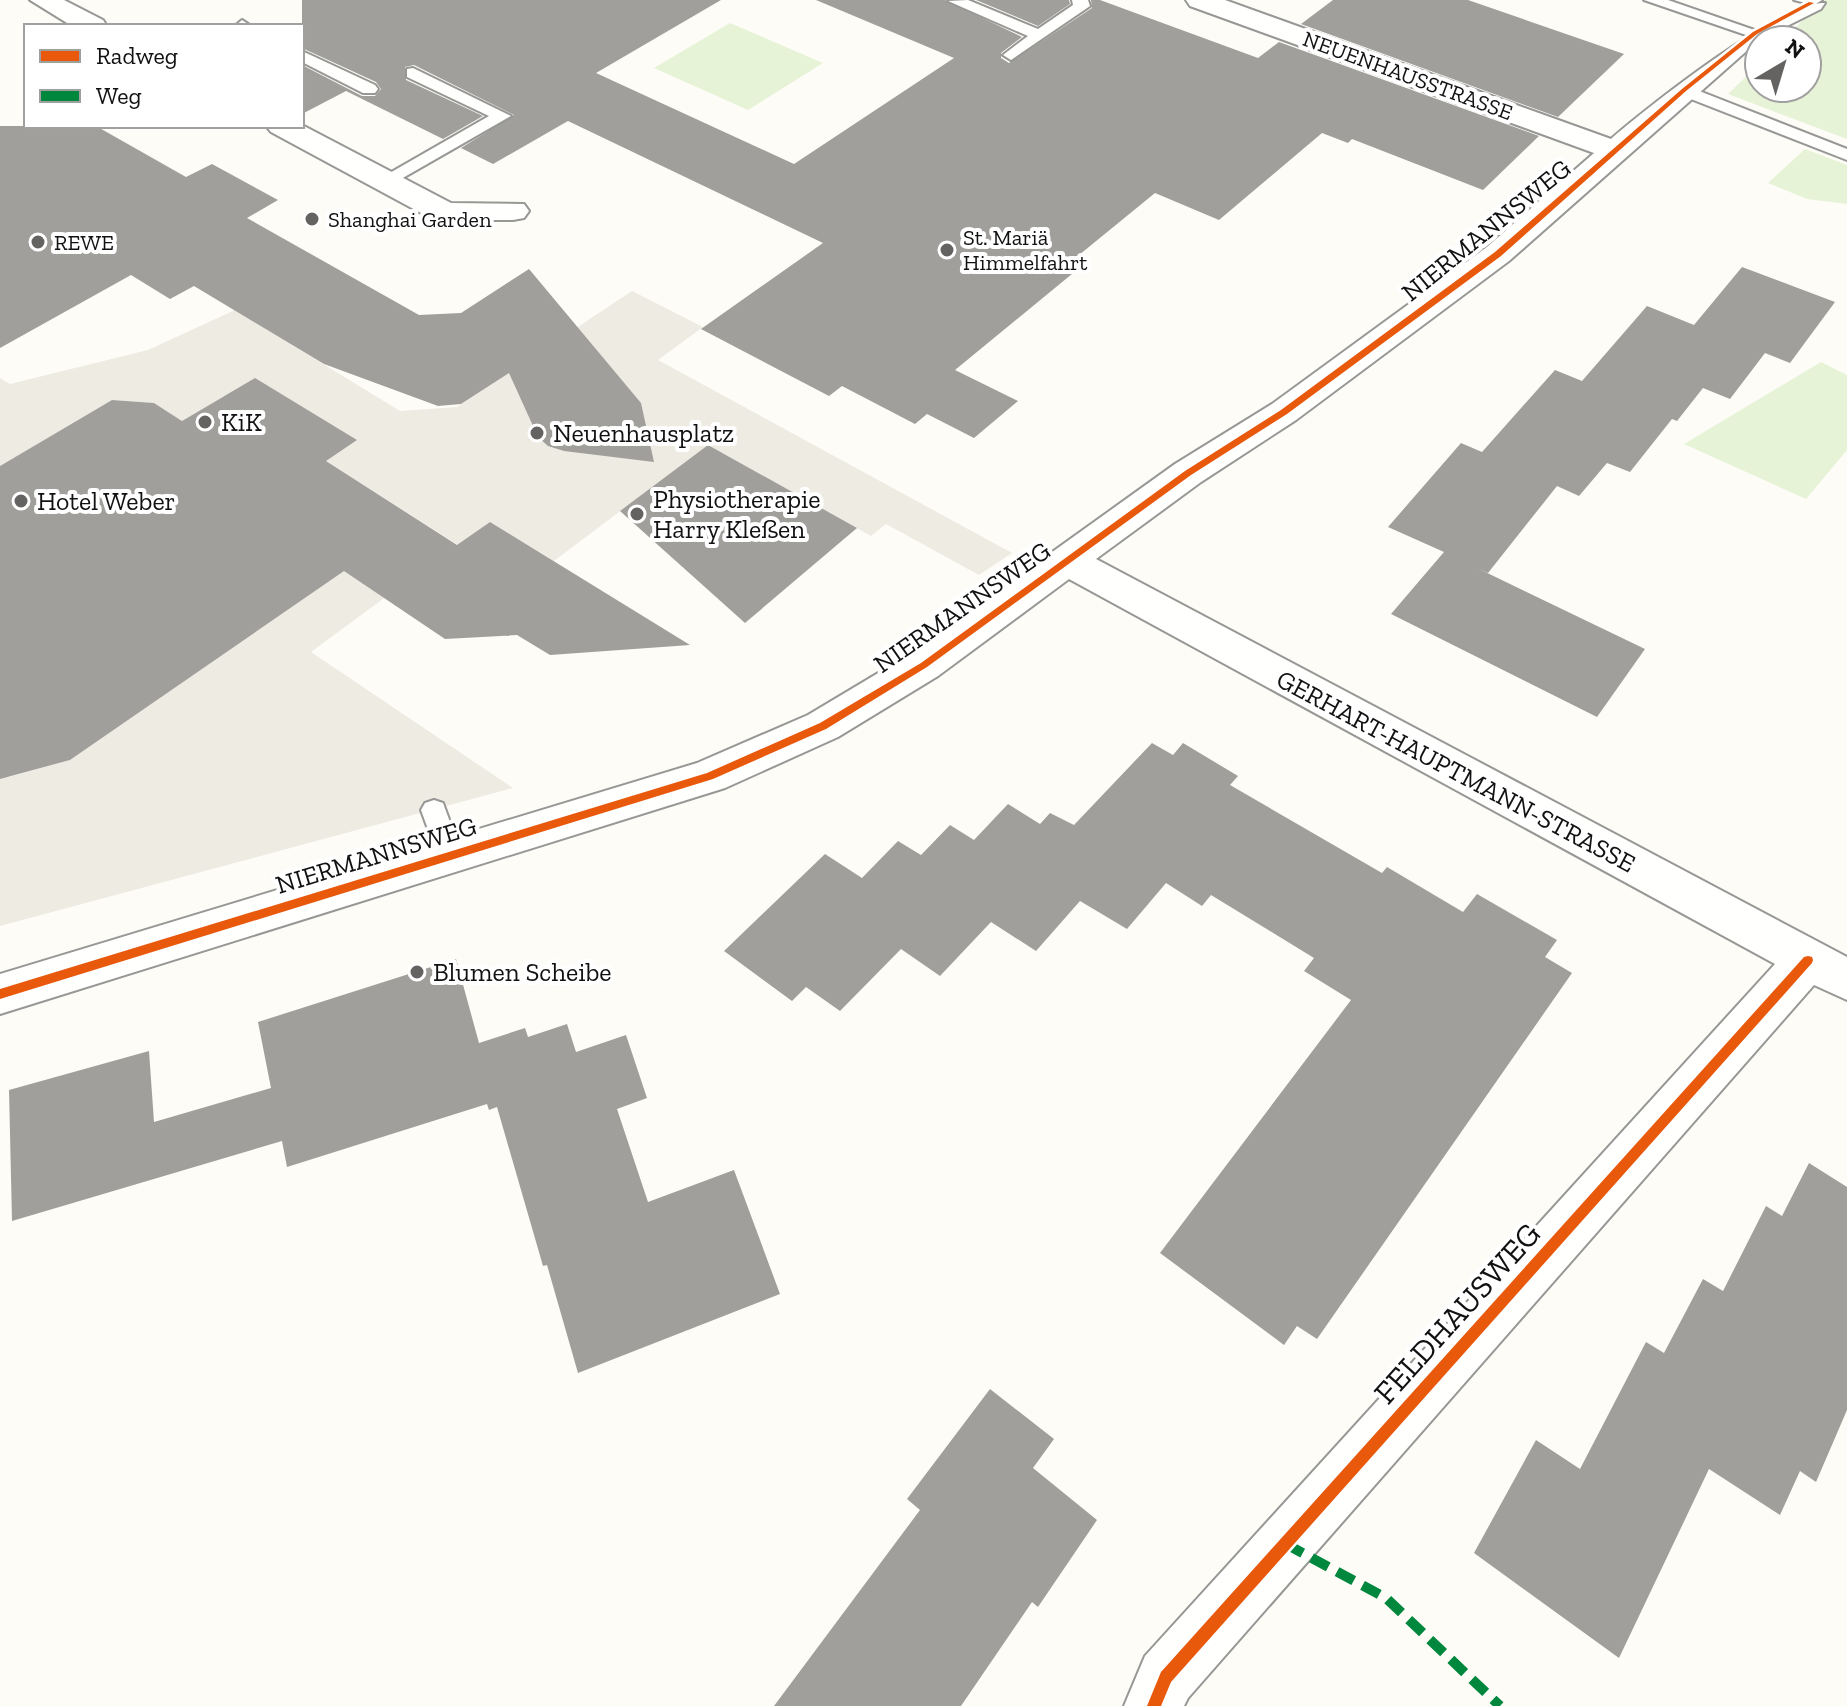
<svg xmlns="http://www.w3.org/2000/svg" width="1847" height="1706" font-family="'Zilla Slab',serif">
<style>
.green{fill:#e7f3d7}
.plaza{fill:#edebe2}
.building{fill:#a19f9c}
.lines{fill:none;stroke-linecap:round;stroke-linejoin:round}
.service-casing{stroke:#979795;stroke-width:4}
.minor-casing{stroke:#979795;stroke-width:4}
.service{fill:#fffffe;fill-rule:evenodd}
.minor{fill:#fffffe;fill-rule:evenodd}
.quiet{stroke:#00873e;stroke-width:10;stroke-dasharray:19 10;stroke-linecap:butt}
.cycleway-casing{stroke:#fff;stroke-width:5}
.cycleway{fill:#e8590c;fill-rule:evenodd}
.poi-dot{fill:#646362;stroke:#fff;stroke-width:3}
.labels{text-anchor:middle;stroke-width:8;stroke-linejoin:round;paint-order:stroke}
.far-street-label{font-size:22px;fill:#111;stroke:#fff}
.far-poi-label{font-size:22px;fill:#111;stroke:#fff;text-anchor:start}
.street-label{font-size:26px;fill:#111;stroke:#fff}
.poi-label{font-size:26px;fill:#111;stroke:#fff;text-anchor:start}
.near-street-label{font-size:32px;fill:#111;stroke:#fff}
</style>
<rect width="100%" height="100%" fill="#fdfcf7"/>
<g class="green">
<polygon points="1823,0 1847,0 1847,139 1728,94 1759,64 1759,88 1807,88 1807,40 1783,40"/>
<polygon points="730,23 823,63 748,110 654,68"/>
<polygon points="1805,149 1847,165 1847,204 1807,199 1768,183"/>
<polygon points="1821,362 1847,375 1847,450 1806,499 1684,444"/>
</g>
<g class="plaza">
<polygon points="632,291 703,327 658,360 1012,553 979,575 886,524 871,536 708,445 554,561 490,522 458,545 224,396 182,421 154,403 112,400 0,466 0,378 10,384 148,350 235,310 400,411 457,407"/>
<polygon points="369,553 410,579 311,652 513,788 0,926 0,770 9,777 70,760"/>
</g>
<g class="building">
<polygon points="302,0 721,0 596,73 794,164 954,58 816,0 945,0 1022,37 1001,53 1001,58 1009,63 1092,8 1091,0 1100,0 1258,58 1279,42 1539,136 1483,190 1352,139 1348,143 1322,133 1219,220 1155,193 1068,264 1078,269 955,370 1018,401 974,438 927,414 915,424 842,386 829,396 701,329 823,243 568,121 493,164 461,148 514,115 414,65 405,67 406,80 483,116 443,139 346,91 302,114 302,65 362,96 375,96 381,89 376,82 302,48"/>
<polygon points="976,0 1069,0 1070,4 1038,26"/>
<polygon points="1333,0 1468,0 1624,54 1558,117 1301,24"/>
<polygon points="0,126 96,126 186,177 212,164 278,200 247,218 419,315 461,313 529,269 641,403 654,462 564,451 548,446 538,437 509,373 461,404 438,406 324,364 194,286 170,299 131,275 0,348"/>
<polygon points="1742,267 1835,302 1790,363 1765,353 1730,399 1703,388 1677,421 1672,419 1630,472 1607,463 1579,496 1557,486 1488,573 1477,568 1645,649 1597,717 1391,614 1444,552 1388,527 1461,443 1482,452 1555,370 1582,381 1647,306 1694,325"/>
<polygon points="255,378 357,440 326,461 457,545 490,522 690,645 550,655 517,635 445,639 344,571 70,760 0,779 0,466 112,400 154,403 182,421"/>
<polygon points="708,445 857,528 745,623 620,511"/>
<polygon points="1152,743 1173,755 1183,743 1238,776 1230,785 1382,873 1387,867 1463,912 1477,894 1557,940 1545,957 1572,973 1317,1339 1297,1326 1284,1345 1160,1253 1351,1000 1304,971 1314,958 1211,895 1202,906 1166,883 1127,929 1080,901 1036,951 991,922 940,976 901,949 840,1011 806,987 792,1001 724,951 825,854 862,878 898,841 921,855 950,825 974,840 1008,804 1040,824 1050,813 1074,825"/>
<polygon points="456,959 479,1043 525,1028 528,1037 567,1024 576,1052 626,1035 647,1098 617,1109 648,1202 734,1170 780,1294 578,1373 547,1265 543,1266 497,1107 489,1110 487,1104 287,1167 282,1141 12,1221 9,1090 149,1051 154,1122 271,1088 258,1022"/>
<polygon points="1809,1163 1847,1187 1847,1410 1816,1482 1800,1471 1780,1515 1709,1469 1619,1658 1474,1553 1536,1440 1580,1469 1646,1342 1664,1353 1703,1279 1723,1291 1766,1206 1782,1216"/>
<polygon points="990,1389 1054,1439 1033,1468 1097,1520 1038,1607 1032,1602 961,1706 774,1706 920,1510 907,1499"/>
</g>
<g class="lines">
<defs>
<g id="service">
<polygon points="968,0 1038,29 1073,5 1072,0 1088,0 1090,6 1011,60 1003,55 1028,36 948,1"/>
<polygon points="1644,0 1668,0 1763,33 1749,36"/>
<polygon points="1794,0 1822,0 1814,5"/>
<polygon points="242,20 251,26 235,26"/>
<polygon points="302,51 375,85 378,89 375,93 363,93 302,62"/>
<polygon points="413,68 511,116 387,187 381,186 381,178 489,116 407,77 407,69"/>
<polygon points="1684,85 1847,149 1847,160 1678,94 1675,90"/>
<polygon points="434,800 443,803 462,855 458,862 449,866 440,862 421,810 425,803"/>
</g>
<g id="minor">
<polygon points="30,0 64,0 103,20 107,26 72,26"/>
<path d="M1186 0H1225L1611 139C1644 110 1783 0 1825 3L1821 9 1759 40 1509 261 1296 420 1201 482 1096 559 1847 957V1000L1814 985 1188 1698 1184 1706H1124L1145 1656 1775 964 1069 579 938 676 838 737 725 788 0 1014V974L697 763 808 715 910 654 1175 464 1272 404 1487 247 1594 153 1190 6Z"/>
<polygon points="302,125 451,203 524,204 529,211 524,218 513,220 434,220 271,132 266,126"/>
</g>
</defs>
<use href="#service" class="service-casing"/>
<use href="#minor" class="minor-casing"/>
<use href="#service" class="service"/>
<use href="#minor" class="minor"/>
<polyline class="quiet" points="1286,1544 1386,1598 1500,1706"/>
<defs>
<g id="cycleway">
<polygon points="1809,2 1814,3 1757,34 1686,91 1501,256 1287,414 1191,475 927,667 826,729 713,779 0,999 0,989 707,773 820,723 921,663 1185,471 1281,410 1495,252 1682,89 1753,32"/>
<polygon points="1808,956 1812,957 1813,960 1812,963 1171,1682 1161,1706 1147,1706 1161,1672 1804,957"/>
</g>
</defs>
<use href="#cycleway" class="cycleway-casing"/>
<use href="#cycleway" class="cycleway"/>
</g>
<g class="poi-dot">
<circle cx="312" cy="219" r="8"/>
<circle cx="38" cy="242" r="8"/>
<circle cx="947" cy="250" r="8"/>
<circle cx="205" cy="422" r="8"/>
<circle cx="537" cy="433" r="8"/>
<circle cx="21" cy="501" r="8"/>
<circle cx="637" cy="514" r="8"/>
<circle cx="417" cy="972" r="8"/>
</g>
<g class="labels">
<g class="far-street-label">
<text transform="translate(1408 75) rotate(20)" y="8">NEUENHAUSSTRASSE</text>
</g>
<g class="far-poi-label">
<text x="328" y="227">Shanghai Garden</text>
<text x="963" y="245">St. Mariä<tspan x="963" dy="25">Himmelfahrt</tspan></text>
<text x="54" y="250">REWE</text>
</g>
<g class="street-label">
<text transform="translate(1486 230) rotate(-39)" y="9">NIERMANNSWEG</text>
<text transform="translate(962 607) rotate(-35)" y="9">NIERMANNSWEG</text>
<text transform="translate(1456 771) rotate(28)" y="9">GERHART-HAUPTMANN-STRASSE</text>
<text transform="translate(376 855) rotate(-17)" y="9">NIERMANNSWEG</text>
</g>
<g class="poi-label">
<text x="221" y="431">KiK</text>
<text x="553" y="442">Neuenhausplatz</text>
<text x="653" y="508">Physiotherapie<tspan x="653" dy="30">Harry Kleßen</tspan></text>
<text x="37" y="510">Hotel Weber</text>
<text x="433" y="981">Blumen Scheibe</text>
</g>
<g class="near-street-label">
<text transform="translate(1457 1313) rotate(-48)" y="11">FELDHAUSWEG</text>
</g>
</g>
<rect x="24" y="24" width="280" height="104" fill="#ffffff" stroke="#a0a0a0" stroke-width="2"/>
<rect x="40" y="50" width="40" height="12" fill="#e8590c" stroke="#a0a0a0" stroke-width="2"/>
<text x="96" y="64" font-size="24" fill="#111111">Radweg</text>
<rect x="40" y="90" width="40" height="12" fill="#00873e" stroke="#a0a0a0" stroke-width="2"/>
<text x="96" y="104" font-size="24" fill="#111111">Weg</text>
<g transform="translate(1783 64) rotate(38)"><circle r="38" fill="#ffffff" stroke="#a0a0a0" stroke-width="2"/>
<path d="M0-6L14 30L0 20L-14 30Z" fill="#646362"/>
<text y="-12" font-size="22" font-weight="bold" text-anchor="middle" fill="#111111">N</text>
</g>
</svg>
